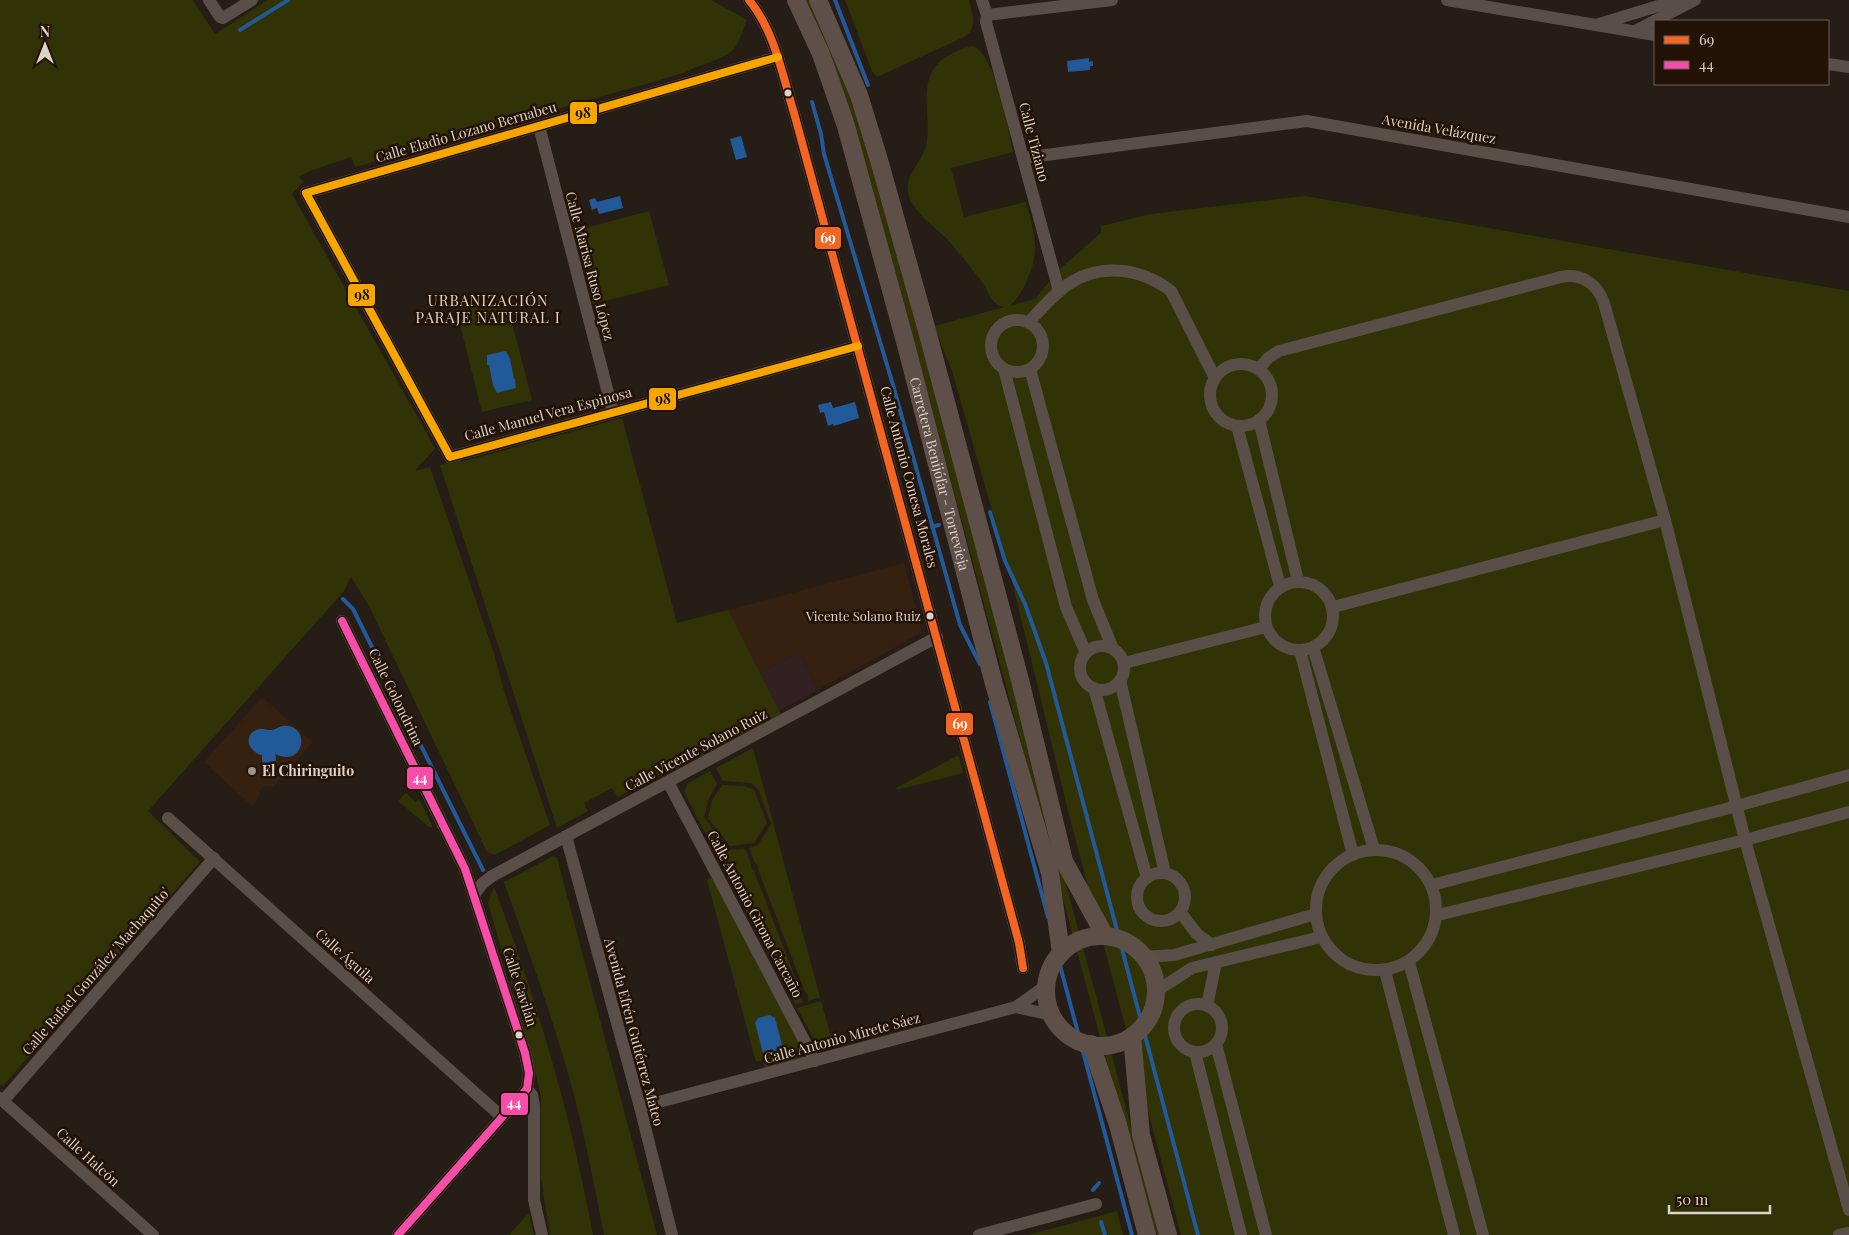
<svg xmlns="http://www.w3.org/2000/svg" width="1849" height="1235" font-family="'Playfair Display',serif">
<style>
.built{fill:#362010}
.industrial{fill:#322023}
.green{fill:#313307}
.water{fill:#225998}
.lines{fill:none;stroke-linecap:round;stroke-linejoin:round}
.stream{stroke:#225998;stroke-width:4}
.minor{stroke:#5a4e49;stroke-width:12}
.secondary{stroke:#5f4f49;stroke-width:18}
.bus-1-casing{stroke:#231206;stroke-width:11}
.bus-2-casing{stroke:#231206;stroke-width:11}
.bus-3-casing{stroke:#231206;stroke-width:11}
.bus-1{stroke:#f26522;stroke-width:8}
.bus-2{stroke:#f54da8;stroke-width:8}
.bus-3{stroke:#f7a600;stroke-width:8}
.bus-dot{fill:#ded2c9;stroke:#231206;stroke-width:2}
.poi-dot{fill:#9e938a;stroke:#231206;stroke-width:2}
.labels{text-anchor:middle;stroke-width:5;stroke-linejoin:round;paint-order:stroke}
.bus-label{font-size:13px;fill:#ded2c9;stroke:#231206;text-anchor:end}
.street-label{font-size:14px;fill:#ded2c9;stroke:#231206}
.poi-label{font-size:14px;font-weight:bold;fill:#ded2c9;stroke:#231206;text-anchor:start}
.neighbourhood-label{font-size:15px;letter-spacing:1px;fill:#ded2c9;stroke:#231206}
.line-badge{stroke:#231206;stroke-width:2}
.badge-label{font-size:14px;text-anchor:middle;font-weight:bold;fill:#fff}
.pale-badge-label{font-size:14px;text-anchor:middle;font-weight:bold;fill:#111}
</style>
<rect width="100%" height="100%" fill="#261d16"/>
<g class="built">
<polygon points="904,563 921,628 921,633 818,690 799,653 760,673 728,610"/>
<polygon points="262,697 313,742 274,786 266,786 260,790 257,801 252,806 204,762"/>
</g>
<polygon class="industrial" points="799,653 818,690 779,711 760,673"/>
<g class="green">
<path d="M0 0H193L215 34 268 0H711L747 20C743 29 740 41 734 49 723 61 698 64 684 73L355 167 351 157 310 171 299 177 303 182 292 194 435 448C430 456 421 462 415 471L430 467 475 598 494 653 504 691 550 825 495 855 487 852 369 606 351 577 344 591 148 811 200 862 3 1086 0 1084Z"/>
<polygon points="805,0 812,0 844,77 863,133 901,268 1160,1235 1153,1235 911,331"/>
<polygon points="845,0 969,0 973,17 973,25 970,32 964,37 877,77 872,71"/>
<path d="M974 46C997 60 1007 125 1013 152L951 168 964 217 1026 202C1034 233 1041 250 1027 280 1023 290 1017 299 1010 306L1035 299 1061 268 1101 233V226L1151 214 1305 196 1849 291V1235H1181L1069 815 1010 573 952 371 934 326 1005 307C992 306 989 293 983 283 977 275 970 267 964 259 958 253 953 245 947 239 934 226 911 211 908 192 905 175 922 162 926 146 933 116 914 78 946 57 955 52 964 47 974 46Z"/>
<polygon points="649,211 669,285 593,304 574,231"/>
<polygon points="505,296 532,400 482,412 456,308"/>
<polygon points="622,418 677,623 728,610 781,714 675,770 670,761 661,766 664,772 618,797 612,788 584,803 588,811 557,828 440,465 460,459 461,462"/>
<polygon points="753,748 820,997 808,1001 808,995 805,992 758,869 758,865 755,863 749,848 758,845 771,824 759,791 752,783 723,781 716,768"/>
<polygon points="957,756 959,757 963,773 897,790 896,788"/>
<polygon points="710,771 717,784 709,798 704,817 719,838 711,844 684,792 688,783"/>
<polygon points="722,785 745,786 754,790 767,823 754,843 730,846 708,818 712,800"/>
<polygon points="406,793 416,802 419,799 432,825 432,827 429,827 398,801"/>
<polygon points="723,844 730,850 745,849 751,864 751,868 754,871 801,993 800,998 804,1002 795,1004 714,850"/>
<path d="M553 856 557 858 657 1235H604C594 1183 584 1131 570 1080 551 1013 527 947 504 882Z"/>
<polygon points="709,878 712,878 805,1055 803,1058 765,1069 763,1060 756,1062 707,880"/>
<path d="M494 887C537 1000 571 1116 593 1235H550L541 1178V1097L531 1053 488 903Z"/>
<polygon points="821,1001 834,1047 833,1048 823,1048 817,1044 797,1008"/>
<polygon points="1117,1211 1123,1235 1028,1235"/>
<polygon points="529,1213 534,1235 509,1235"/>
</g>
<g class="water">
<polygon points="1089,58 1089,62 1093,61 1093,66 1090,66 1090,70 1068,72 1067,61"/>
<polygon points="741,136 747,157 736,160 730,139"/>
<polygon points="620,196 623,208 599,214 597,208 592,210 589,200 595,198 597,202"/>
<polygon points="506,351 510,359 514,379 515,379 516,388 497,393 493,385 489,365 487,365 487,355"/>
<polygon points="831,402 833,408 855,402 859,418 834,426 833,424 828,426 824,412 820,413 818,405"/>
<path d="M282 726C312 723 305 769 275 754 279 764 270 771 262 762V755C250 753 242 737 256 730 262 727 265 730 271 730 275 730 278 727 282 726Z"/>
<polygon points="770,1015 775,1018 784,1052 764,1057 755,1023 758,1018"/>
</g>
<g class="lines">
<g class="stream">
<polyline points="835,0 868,85"/>
<polyline points="240,30 288,0"/>
<polyline points="812,102 821,134 824,154 893,385 960,625 980,664"/>
<polyline points="990,512 1005,561 1025,604 1046,663 1198,1235"/>
<polyline points="931,527 939,525"/>
<polyline points="343,599 353,609 358,619 483,870"/>
<polyline points="990,702 1048,917"/>
<polyline points="1058,958 1132,1235"/>
<polyline points="1093,1190 1099,1183"/>
<polyline points="1101,1222 1105,1235"/>
</g>
<g class="minor">
<polyline points="209,0 220,17 223,18 252,0"/>
<path d="M749 0C775 32 782 74 794 113L1019 943 1023 968"/>
<polyline points="982,0 987,15 986,22 1059,291"/>
<polyline points="1447,0 1655,35"/>
<polyline points="987,15 1112,0"/>
<polyline points="1599,24 1678,0"/>
<polyline points="1635,31 1695,0"/>
<polyline points="778,57 306,193 450,457 858,346"/>
<polyline points="1828,64 1849,67"/>
<polyline points="539,126 613,412"/>
<polyline points="1023,158 1307,121 1849,217"/>
<circle cx="1017" cy="346" r="26"/>
<path d="M1029 322C1041 309 1053 295 1067 285 1100 262 1141 268 1171 291L1215 378"/>
<circle cx="1241" cy="395" r="31"/>
<polyline points="1004,369 1066,607 1086,653"/>
<polyline points="1030,369 1093,600 1113,649"/>
<path d="M1259 369 1268 358 1279 351 1561 277C1581 273 1597 283 1604 303L1665 520 1745 840 1849 1210"/>
<polyline points="1259,420 1298,581"/>
<polyline points="1237,426 1280,586"/>
<circle cx="1299" cy="616" r="34"/>
<polyline points="1333,607 1665,520"/>
<polyline points="342,621 465,869 525,1053 529,1073 527,1089 398,1235"/>
<circle cx="1102" cy="668" r="22"/>
<polyline points="1313,647 1374,849"/>
<polyline points="1300,650 1353,855"/>
<polyline points="1124,663 1266,627"/>
<polyline points="1120,680 1165,873"/>
<polyline points="1094,688 1147,878"/>
<polyline points="668,782 815,1061"/>
<polyline points="168,818 502,1117"/>
<polyline points="566,836 640,1107 672,1235"/>
<circle cx="1376" cy="910" r="60"/>
<circle cx="1161" cy="897" r="24"/>
<polyline points="1432,885 1737,806 1849,775"/>
<polyline points="474,895 482,884 492,876 937,637"/>
<polyline points="1180,912 1197,934 1212,945"/>
<polyline points="1438,915 1745,840 1849,812"/>
<polyline points="1143,957 1174,955 1316,914"/>
<polyline points="1409,962 1483,1235"/>
<polyline points="1385,971 1454,1235"/>
<polyline points="1155,992 1192,968 1321,937"/>
<circle cx="1198" cy="1028" r="24"/>
<polyline points="1207,1006 1216,962"/>
<polyline points="1016,1007 1047,985"/>
<polyline points="1216,1044 1266,1235"/>
<polyline points="1195,1052 1241,1235"/>
<polyline points="527,1089 532,1095 534,1106 534,1200 542,1235"/>
<polyline points="0,1098 3,1101 214,858"/>
<polyline points="3,1101 153,1235"/>
<polyline points="640,1107 1016,1007 1052,1015"/>
<polyline points="979,1235 1096,1204"/>
<polyline points="1839,1235 1849,1233"/>
</g>
<g class="secondary">
<path id="s1" d="M796 0 821 54 846 126 906 345 994 684 1050 873 1061 953"/>
<polyline points="818,0 859,95 879,160 926,327 1020,680 1064,861 1105,936"/>
<circle cx="1101" cy="991" r="55"/>
<polyline points="1132,1036 1141,1135 1168,1235"/>
<polyline points="1091,1044 1118,1125 1147,1235"/>
</g>
<defs>
<path id="bus-1" d="M749 0C775 32 782 74 794 113L1019 943 1023 968"/>
<polyline id="bus-2" points="342,621 465,869 525,1053 529,1073 527,1089 398,1235"/>
<polyline id="bus-3" points="778,57 306,193 450,457 858,346"/>
</defs>
<use href="#bus-1" class="bus-1-casing"/>
<use href="#bus-2" class="bus-2-casing"/>
<use href="#bus-3" class="bus-3-casing"/>
<use href="#bus-1" class="bus-1"/>
<use href="#bus-2" class="bus-2"/>
<use href="#bus-3" class="bus-3"/>
</g>
<g class="bus-dot">
<circle cx="788" cy="93" r="4.5"/>
<circle cx="930" cy="616" r="4.5"/>
<circle cx="519" cy="1035" r="4.5"/>
</g>
<circle class="poi-dot" cx="252" cy="771" r="5"/>
<g class="labels">
<g class="bus-label">
<text x="921" y="621">Vicente Solano Ruiz</text>
</g>
<g class="street-label">
<text transform="translate(1439 129) rotate(10)" y="5">Avenida Velázquez</text>
<text transform="translate(466 132) rotate(-16)" y="5">Calle Eladio Lozano Bernabeu</text>
<text transform="translate(1034 142) rotate(75)" y="5">Calle Tiziano</text>
<text transform="translate(590 266) rotate(75)" y="5">Calle Marisa Ruso López</text>
<text transform="translate(548 414) rotate(-15)" y="5">Calle Manuel Vera Espinosa</text>
<text dy="5" stroke="none"><textPath href="#s1" startOffset="496">Carretera Benijófar - Torrevieja</textPath></text>
<text transform="translate(909 477) rotate(75)" y="5">Calle Antonio Conesa Morales</text>
<text transform="translate(396 697) rotate(64)" y="5">Calle Golondrina</text>
<text transform="translate(696 750) rotate(-28)" y="5">Calle Vicente Solano Ruiz</text>
<text transform="translate(755 914) rotate(62)" y="5">Calle Antonio Girona Carcaño</text>
<text transform="translate(345 956) rotate(42)" y="5">Calle Águila</text>
<text transform="translate(96 971) rotate(-49)" y="5">Calle Rafael González 'Machaquito'</text>
<text transform="translate(520 987) rotate(72)" y="5">Calle Gavilán</text>
<text transform="translate(634 1032) rotate(75)" y="5">Avenida Efrén Gutiérrez Mateo</text>
<text transform="translate(842 1038) rotate(-15)" y="5">Calle Antonio Mirete Sáez</text>
<text transform="translate(88 1157) rotate(42)" y="5">Calle Halcón</text>
</g>
<g class="poi-label">
<text x="262" y="776">El Chiringuito</text>
</g>
<g class="neighbourhood-label">
<text x="488" y="306">URBANIZACIÓN<tspan x="488" dy="17">PARAJE NATURAL I</tspan></text>
</g>
</g>
<g class="line-badge">
<rect x="569" y="101" width="29" height="24" rx="5" fill="#f7a600"/>
<rect x="814" y="226" width="28" height="24" rx="5" fill="#f26522"/>
<rect x="347" y="283" width="29" height="24" rx="5" fill="#f7a600"/>
<rect x="648" y="387" width="29" height="24" rx="5" fill="#f7a600"/>
<rect x="945" y="712" width="29" height="24" rx="5" fill="#f26522"/>
<rect x="406" y="766" width="28" height="24" rx="5" fill="#f54da8"/>
<rect x="500" y="1092" width="29" height="24" rx="5" fill="#f54da8"/>
</g>
<g class="badge-label">
<text x="828" y="243">69</text>
<text x="960" y="729">69</text>
<text x="420" y="783">44</text>
<text x="514" y="1108">44</text>
</g>
<g class="pale-badge-label">
<text x="583" y="118">98</text>
<text x="362" y="300">98</text>
<text x="663" y="404">98</text>
</g>
<rect x="1654" y="20" width="175" height="65" fill="#231206" stroke="#6e5f54"/>
<rect x="1664" y="36" width="25" height="8" fill="#f26522" stroke="#6e5f54"/>
<text x="1699" y="45" font-size="15" fill="#ded2c9">69</text>
<rect x="1664" y="61" width="25" height="8" fill="#f54da8" stroke="#6e5f54"/>
<text x="1699" y="70" font-size="15" fill="#ded2c9">44</text>
<g transform="translate(45 45)" stroke="#231206" stroke-width="4" paint-order="stroke">
<path d="M0-4L9 19L0 12L-9 19Z" fill="#ded2c9"/>
<text y="-8" font-size="14" font-weight="bold" text-anchor="middle" fill="#ded2c9">N</text>
</g>
<path d="M1669 1205v8h101v-8" fill="none" stroke="#ded2c9" stroke-width="2.5"/>
<text x="1676" y="1205" font-size="15" fill="#ded2c9" stroke="#231206" stroke-width="4" paint-order="stroke">50 m</text>
</svg>
